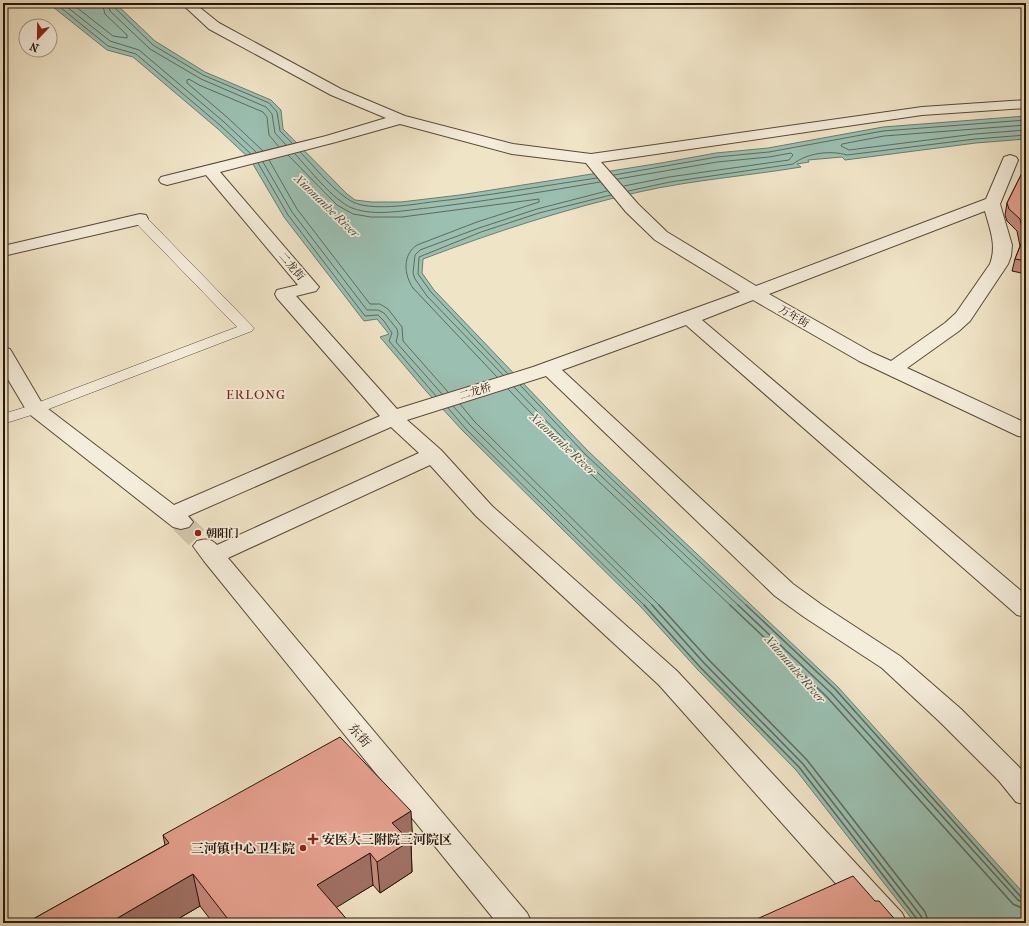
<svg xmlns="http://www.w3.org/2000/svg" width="1029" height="926" font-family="'IM FELL French Canon','Noto Serif SC',serif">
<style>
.water{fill:#9bbfb1;stroke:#6c7b6e}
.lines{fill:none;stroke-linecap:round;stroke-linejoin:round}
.shore-far1{stroke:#606a5d;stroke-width:1}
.shore{stroke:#606a5d;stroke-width:1.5}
.street-tunnel{stroke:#d2c5aa;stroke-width:22;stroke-dasharray:22 11;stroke-linecap:butt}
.lane-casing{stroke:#584938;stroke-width:1}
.street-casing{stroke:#584938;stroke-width:2}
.lane{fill:#f5eddb;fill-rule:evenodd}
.street{fill:#f5eddb;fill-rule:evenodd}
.wall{fill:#c68a7c;stroke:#261509}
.shaded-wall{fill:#a17165;stroke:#261509}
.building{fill:#e6a190;stroke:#261509}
.poi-dot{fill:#8f2418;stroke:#f5eddb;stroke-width:1.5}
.labels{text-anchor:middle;stroke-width:3.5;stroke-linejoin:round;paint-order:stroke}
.street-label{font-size:11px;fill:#261509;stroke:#f5eddb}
.poi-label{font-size:11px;font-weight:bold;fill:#261509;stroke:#f5eddb;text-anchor:start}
.water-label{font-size:12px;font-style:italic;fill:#4f5044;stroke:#f5eddb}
.quarter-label{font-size:13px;letter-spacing:1px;fill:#7a1f14;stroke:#f5eddb}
.near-street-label{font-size:13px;fill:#261509;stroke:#f5eddb}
.near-poi-label{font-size:13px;font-weight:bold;fill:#261509;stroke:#f5eddb;text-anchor:start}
</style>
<rect width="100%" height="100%" fill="#f0e4c7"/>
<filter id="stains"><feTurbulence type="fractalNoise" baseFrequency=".005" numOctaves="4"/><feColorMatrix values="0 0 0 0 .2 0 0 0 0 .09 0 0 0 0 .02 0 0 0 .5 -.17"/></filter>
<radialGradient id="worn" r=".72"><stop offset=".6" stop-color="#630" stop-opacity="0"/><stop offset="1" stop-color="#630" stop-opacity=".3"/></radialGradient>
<path class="water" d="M48 3H115L155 41 205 72 271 100 281 110 283 129 347 194 355 200 372 202H401L460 195 661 163 716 153 768 148 883 127 1026 116V139L976 143 845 160 842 157 808 160 809 162 797 164 801 167C747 176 692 180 639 192 565 209 494 232 423 259L422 273 434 290 588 451 838 687 1026 896V923H915L796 770 698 670 640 606 463 431 426 391 380 337 389 334 377 319 364 321 284 217 250 159 218 129 133 57 107 50Z"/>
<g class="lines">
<g class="shore-far1">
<polyline points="55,3 108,46 136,54 221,126 251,154"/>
<polyline points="62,3 110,41 139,50 224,122 256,152"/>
<polyline points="71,3 113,36 127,38 127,35 105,14 102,3"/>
<polyline points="108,3 110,11 150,49 201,79 266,107 272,114 275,133 286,145"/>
<polyline points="113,3 114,7 153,45 203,75 269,103 277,112 280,131 292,143"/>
<polyline points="1026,125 884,136 842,144 841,146 849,150 975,134 1026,130"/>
<polyline points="263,151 228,118 187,83 187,80 189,79 199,85 263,112 267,117 269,135 279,147"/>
<path d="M300 152C314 166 336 194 353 202 371 211 411 205 431 202 487 196 542 186 597 178"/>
<path d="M295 154C309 169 334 201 352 208 375 217 405 210 428 208 486 201 543 192 600 182"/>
<path d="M288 155 337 205 353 214 371 217H402L539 199V202L477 222 417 245C402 255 404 275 413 288L497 377"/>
<polyline points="269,160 297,209 370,304 380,304 388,309 402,327 403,341 448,392"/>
<polyline points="263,162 292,212 367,310 378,310 384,313 397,329 398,334 396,342 442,394"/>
<polyline points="258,163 288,215 365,316 378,315 384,321 392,333 389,341 436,396"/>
<polyline points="614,175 717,157 769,152 883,131 1026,120"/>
<polyline points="618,179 717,162 769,157 791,153 793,155 789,160 669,177 624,186"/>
<path d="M628 191 670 182 793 164C807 153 830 150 847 155L975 139 1026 135"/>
<polyline points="508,374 431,292 418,274 419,257 481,232 539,213 611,195"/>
<polyline points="503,375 427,296 415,279 413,273 415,255 420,250 479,228 537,209 607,191"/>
<polyline points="520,385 585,454 747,606"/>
<polyline points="514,387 582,458 739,606"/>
<polyline points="508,389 578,462 731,606"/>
<polyline points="460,404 474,421 660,606"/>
<polyline points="453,406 470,425 653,606"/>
<polyline points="448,408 466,429 645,606"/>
</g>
<g class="shore">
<polyline points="644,605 700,667 799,767 917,919 918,923"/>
<polyline points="652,605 704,663 803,764 921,916 923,923"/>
<polyline points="659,605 708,659 807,760 925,912 929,923"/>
<polyline points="730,605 827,697 1013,904 1026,910"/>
<polyline points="738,605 831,693 1018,900 1026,904"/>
<polyline points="746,605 835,689 1021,897 1026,899"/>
</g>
<polyline class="street-tunnel" points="181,522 205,546"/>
<defs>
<polygon id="lane" points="140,215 145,216 254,328 252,331 41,412 3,424 3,414 29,406 237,327 135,222 133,219 135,216"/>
<g id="street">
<path d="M181 3H194L219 23 341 89 405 116 513 144 591 154 922 107 1026 100V108L922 115 601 162 638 204 667 232 756 286 986 199 1004 157 1010 155 1016 157 1018 160 1000 204 1012 245 1011 256 1008 264 970 321 959 331 907 368 1026 423V437L1018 436 859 361 753 300 702 320 1026 595V617L1017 615 686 325 562 370 793 584 822 605 900 656 961 709 1026 774V805L1016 802 999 781 941 723 882 668 804 617 775 596 546 376 407 420 441 450 492 506 677 671 902 913 907 923H871L659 685 476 516 430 465 228 558 527 913 532 923H497L204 561 193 546 197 541C205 539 211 538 217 545L419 453 391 427 188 516 193 522 189 527 181 529 173 527 28 413 3 371V347L10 349 43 405 174 505 380 416 277 298 275 294 277 290 298 285 206 175 167 185 161 183 159 180 161 177 326 136 386 118 331 95 209 29ZM400 124 512 154 586 163 626 212 655 240 740 292 533 367 397 409 296 296 316 291 319 287 220 172 336 142ZM985 211C990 230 997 245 990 264L956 313 945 323 891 361 873 353 769 294Z"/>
<polygon points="140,214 146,215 148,219 146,223 3,256 3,246"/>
</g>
</defs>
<use href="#lane" class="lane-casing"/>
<use href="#street" class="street-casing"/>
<use href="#lane" class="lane"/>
<use href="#street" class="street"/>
</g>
<g class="wall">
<polygon points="1026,165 1026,274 1012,271 1015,259 1020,246 1017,231 1007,221 1005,215 1007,203"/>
<polygon points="163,835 413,843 411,844 412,872 380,893 373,885 336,907 350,923 213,923 200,906 171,923 26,923 165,845"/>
</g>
<g class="shaded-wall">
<polygon points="411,811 413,843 411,844 412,872 380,893 377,862 392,823"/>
<polygon points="370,853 373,885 321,917 317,885"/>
<polygon points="193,874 200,906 171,923 109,923"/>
</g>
<g class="building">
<polygon points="1026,165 1026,261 1015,259 1024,237 1020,219 1009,209 1007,203"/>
<polygon points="340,737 411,811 392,823 410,841 377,862 370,853 317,885 350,923 231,923 193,874 109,923 26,923 169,843 163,835"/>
<polygon points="853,876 875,901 879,901 898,923 748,923"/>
</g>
<g class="poi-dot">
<circle cx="198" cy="533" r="4"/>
<path d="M311 833h4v4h4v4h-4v4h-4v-4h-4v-4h4z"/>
<circle cx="303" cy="848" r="4"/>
</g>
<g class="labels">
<g class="street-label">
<text transform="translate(292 266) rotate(49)" y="4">二龙街</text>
<text transform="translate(794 316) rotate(30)" y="4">万年街</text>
<text transform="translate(475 391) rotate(-17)" y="4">二龙桥</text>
</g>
<g class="poi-label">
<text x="206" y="537">朝阳门</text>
</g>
<g class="water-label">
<text transform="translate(327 206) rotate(44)" y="4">Xiaonanhe River</text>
<text transform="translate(563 444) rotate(43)" y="4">Xiaonanhe River</text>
<text transform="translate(795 669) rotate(49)" y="4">Xiaonanhe River</text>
</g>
<g class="quarter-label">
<text x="256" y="399">ERLONG</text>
</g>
<g class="near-street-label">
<text transform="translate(360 735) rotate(50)" y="5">东街</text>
</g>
<g class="near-poi-label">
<text x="322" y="844">安医大三附院三河院区</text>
<text x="295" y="853" text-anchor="end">三河镇中心卫生院</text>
</g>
</g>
<rect width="1029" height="926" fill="none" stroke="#f0e4c7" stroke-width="16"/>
<rect x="4" y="4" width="1021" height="918" fill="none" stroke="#261509" stroke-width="2"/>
<rect x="8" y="8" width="1013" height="910" fill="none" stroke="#261509"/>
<g transform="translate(38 38) rotate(202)"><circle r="19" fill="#f5eddb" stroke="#a29787"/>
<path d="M0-3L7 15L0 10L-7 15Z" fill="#8f2418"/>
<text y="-6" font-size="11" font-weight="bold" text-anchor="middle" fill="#261509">N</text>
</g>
<rect width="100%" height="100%" filter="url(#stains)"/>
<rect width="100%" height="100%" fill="url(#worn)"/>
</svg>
